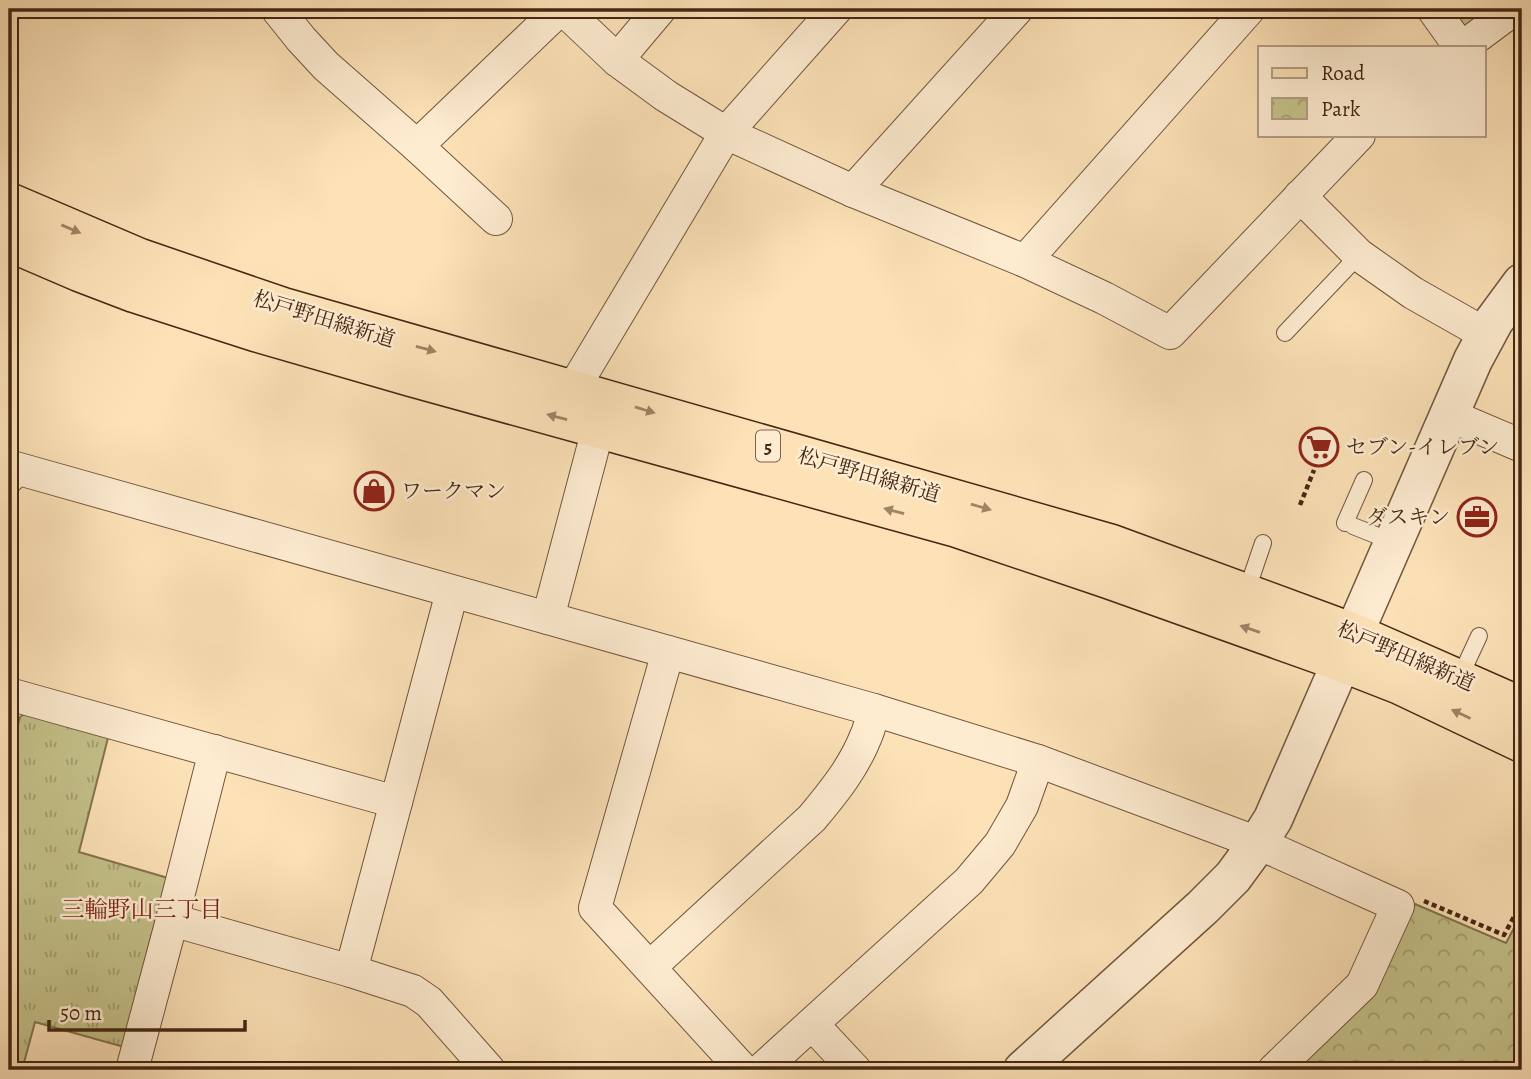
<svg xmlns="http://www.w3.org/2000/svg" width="1531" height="1079" font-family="Alegreya,'Noto Serif JP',serif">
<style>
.grass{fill:url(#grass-tufts);stroke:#847450;stroke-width:2}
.forest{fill:url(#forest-firs);stroke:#847450;stroke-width:2}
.park{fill:url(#park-crowns);stroke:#847450;stroke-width:2}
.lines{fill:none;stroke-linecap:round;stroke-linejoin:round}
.service-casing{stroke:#72563d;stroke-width:18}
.minor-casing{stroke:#72563d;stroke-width:34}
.tertiary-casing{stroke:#72563d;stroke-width:41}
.primary-casing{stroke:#442714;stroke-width:41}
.path{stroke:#442714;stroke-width:4.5;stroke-dasharray:5 3.5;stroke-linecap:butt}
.service{stroke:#feecd1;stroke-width:16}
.minor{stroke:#feecd1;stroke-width:32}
.tertiary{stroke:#feecd1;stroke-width:38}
.primary{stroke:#fde2b8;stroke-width:38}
.oneway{fill:#a08466}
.labels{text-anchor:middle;stroke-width:5;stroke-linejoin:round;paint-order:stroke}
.shield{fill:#feecd1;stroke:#7c624d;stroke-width:2}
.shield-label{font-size:19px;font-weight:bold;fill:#442714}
.street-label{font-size:21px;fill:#442714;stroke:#feecd1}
.poi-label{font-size:21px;fill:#442714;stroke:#feecd1;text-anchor:start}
.neighbourhood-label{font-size:23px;fill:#7a1f14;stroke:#feecd1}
</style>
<defs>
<pattern id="grass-tufts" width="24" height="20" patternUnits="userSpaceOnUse" patternTransform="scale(1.75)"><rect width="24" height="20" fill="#c5c28b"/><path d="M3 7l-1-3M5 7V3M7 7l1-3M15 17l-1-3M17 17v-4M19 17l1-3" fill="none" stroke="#a29e70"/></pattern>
<pattern id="forest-firs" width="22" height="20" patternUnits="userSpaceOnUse" patternTransform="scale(1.75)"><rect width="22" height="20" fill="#c5c28b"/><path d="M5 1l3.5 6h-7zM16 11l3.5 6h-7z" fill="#a29e70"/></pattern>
<pattern id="park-crowns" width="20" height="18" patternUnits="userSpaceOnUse" patternTransform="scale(1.75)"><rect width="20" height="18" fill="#c5c28b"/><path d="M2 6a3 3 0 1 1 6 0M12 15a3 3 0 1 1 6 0" fill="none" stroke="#a29e70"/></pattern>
</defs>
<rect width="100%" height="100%" fill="#fde2b8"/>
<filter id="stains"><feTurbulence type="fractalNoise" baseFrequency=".00286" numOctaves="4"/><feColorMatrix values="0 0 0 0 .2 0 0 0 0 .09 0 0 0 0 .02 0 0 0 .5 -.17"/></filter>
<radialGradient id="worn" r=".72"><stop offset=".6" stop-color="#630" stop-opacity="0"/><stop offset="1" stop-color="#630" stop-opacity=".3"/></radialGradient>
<polygon class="grass" points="30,710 109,734 79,852 168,878 124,1047 35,1022 22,1070 9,1067 9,757 20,717"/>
<polygon class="forest" points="1447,9 1494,9 1470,27 1456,26"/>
<polygon class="park" points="1415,904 1506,943 1522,913 1522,1070 1293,1070 1372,995"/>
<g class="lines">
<defs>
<g id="service">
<polyline points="1285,333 1359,255"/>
<polyline points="1345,523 1364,480"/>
<polyline points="1353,526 1393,542"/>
<polyline points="1246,593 1263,543"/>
<polyline points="1459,679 1479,636"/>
</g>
<g id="minor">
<polyline points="277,9 301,39 326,66 417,146 560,9"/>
<polyline points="563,9 617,60 666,96 726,133 853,191 1025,261 1104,298 1170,333 1359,135"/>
<polyline points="1433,9 1460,47"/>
<polyline points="1463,47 1514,9"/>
<polyline points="617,60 660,9"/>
<polyline points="417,146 496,219"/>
<polyline points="853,191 1017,9"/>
<polyline points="1300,196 1359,255 1413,293 1487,335"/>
<polyline points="1025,261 1249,9"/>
<polyline points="573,389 726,133 836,9"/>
<polyline points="1449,415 1522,446"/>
<polyline points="9,477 12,467 874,710 1038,761 1258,843 1398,906 1362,985 1274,1070"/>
<polyline points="548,618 598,429"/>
<polyline points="668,652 595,908 743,1070"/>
<polyline points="9,694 396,802"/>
<polyline points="172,920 215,751"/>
<path d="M650 967 812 818C833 793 854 767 866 736 870 728 871 718 874 710"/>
<polyline points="351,971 452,592"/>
<polyline points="812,1024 855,1070"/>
<polyline points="132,1070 172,920 351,971 413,991 429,1002 489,1070"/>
<polyline points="761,1070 969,881 1000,844 1022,806 1038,761"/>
</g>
<polyline id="tertiary" points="1023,1070 1203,907 1233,877 1258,843 1273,819 1473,360 1494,321 1522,283"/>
<g id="primary">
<polyline points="9,202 140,258 283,307 1112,544 1354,633 1522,707"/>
<polyline points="9,242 79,272 134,293 255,332 411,377 957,528 1108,579 1341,662 1400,685 1522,743"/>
</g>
</defs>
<use href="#service" class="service-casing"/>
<use href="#minor" class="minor-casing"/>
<use href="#tertiary" class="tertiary-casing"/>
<use href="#primary" class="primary-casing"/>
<g class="path">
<polyline points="1300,505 1314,470"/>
<polyline points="1424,901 1504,935 1522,902"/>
</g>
<use href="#service" class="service"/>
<use href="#minor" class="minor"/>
<use href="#tertiary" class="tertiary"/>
<use href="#primary" class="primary"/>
</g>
<defs><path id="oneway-solid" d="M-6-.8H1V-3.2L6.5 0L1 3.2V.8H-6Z" transform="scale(1.75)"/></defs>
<g class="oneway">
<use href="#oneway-solid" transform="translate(71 229) rotate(23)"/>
<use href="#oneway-solid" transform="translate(426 349) rotate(15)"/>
<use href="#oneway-solid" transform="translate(645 410) rotate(17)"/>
<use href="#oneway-solid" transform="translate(557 417) rotate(-165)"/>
<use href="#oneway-solid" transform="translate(981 507) rotate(16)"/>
<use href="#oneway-solid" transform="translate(894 511) rotate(-165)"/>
<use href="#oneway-solid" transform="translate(1250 629) rotate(-161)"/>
<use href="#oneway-solid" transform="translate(1461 714) rotate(-155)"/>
</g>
<defs>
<symbol id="supermarket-ring" viewBox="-11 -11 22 22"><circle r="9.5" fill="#feecd1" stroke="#8f2418" stroke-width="1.5"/><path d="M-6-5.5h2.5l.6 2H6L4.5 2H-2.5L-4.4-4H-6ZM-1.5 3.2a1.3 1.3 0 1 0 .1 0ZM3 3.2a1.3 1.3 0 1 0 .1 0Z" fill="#8f2418"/></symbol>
<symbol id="shop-ring" viewBox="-11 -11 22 22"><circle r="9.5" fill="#feecd1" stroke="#8f2418" stroke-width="1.5"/><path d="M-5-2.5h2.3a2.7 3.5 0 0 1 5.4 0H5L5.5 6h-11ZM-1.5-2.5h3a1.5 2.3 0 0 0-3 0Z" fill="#8f2418"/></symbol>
<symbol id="office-ring" viewBox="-11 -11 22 22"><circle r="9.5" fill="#feecd1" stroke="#8f2418" stroke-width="1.5"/><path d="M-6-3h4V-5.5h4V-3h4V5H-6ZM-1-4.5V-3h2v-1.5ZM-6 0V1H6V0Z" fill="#8f2418"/></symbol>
</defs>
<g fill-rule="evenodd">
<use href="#supermarket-ring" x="1297" y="425" width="44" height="44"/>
<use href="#shop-ring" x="352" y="469" width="44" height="44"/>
<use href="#office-ring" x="1455" y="495" width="44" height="44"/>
</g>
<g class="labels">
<rect class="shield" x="756" y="430.5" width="24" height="31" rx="5"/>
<g class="shield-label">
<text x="768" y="453">5</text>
</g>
<g class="street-label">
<text transform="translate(324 319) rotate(17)" y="7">松戸野田線新道</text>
<text transform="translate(869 475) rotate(16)" y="7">松戸野田線新道</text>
<text transform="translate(1406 656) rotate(23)" y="7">松戸野田線新道</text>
</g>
<g class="poi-label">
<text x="1346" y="454">セブン-イレブン</text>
<text x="401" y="498">ワークマン</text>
<text x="1450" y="524" text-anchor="end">ダスキン</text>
</g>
<g class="neighbourhood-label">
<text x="142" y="917">三輪野山三丁目</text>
</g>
</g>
<rect width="1531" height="1079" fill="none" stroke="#fde2b8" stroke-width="35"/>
<rect x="10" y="10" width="1510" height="1058" fill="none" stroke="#442714" stroke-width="3.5"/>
<rect x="18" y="18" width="1496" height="1044" fill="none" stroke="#442714" stroke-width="2"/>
<rect x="1258" y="46" width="228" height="91" fill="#feecd1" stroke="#b49d85" stroke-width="2"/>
<rect x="1272" y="68" width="35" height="10" fill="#fde2b8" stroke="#b49d85" stroke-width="2"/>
<text x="1321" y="80" font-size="21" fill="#442714">Road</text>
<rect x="1272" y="98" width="35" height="21" fill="url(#park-crowns)" stroke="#b49d85" stroke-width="2"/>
<text x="1321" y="116" font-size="21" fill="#442714">Park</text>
<path d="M49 1020v10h196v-10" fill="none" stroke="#442714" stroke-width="3.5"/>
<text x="60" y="1020" font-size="21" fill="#442714" stroke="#feecd1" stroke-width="5" paint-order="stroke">50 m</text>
<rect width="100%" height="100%" filter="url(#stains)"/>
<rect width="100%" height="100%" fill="url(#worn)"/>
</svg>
